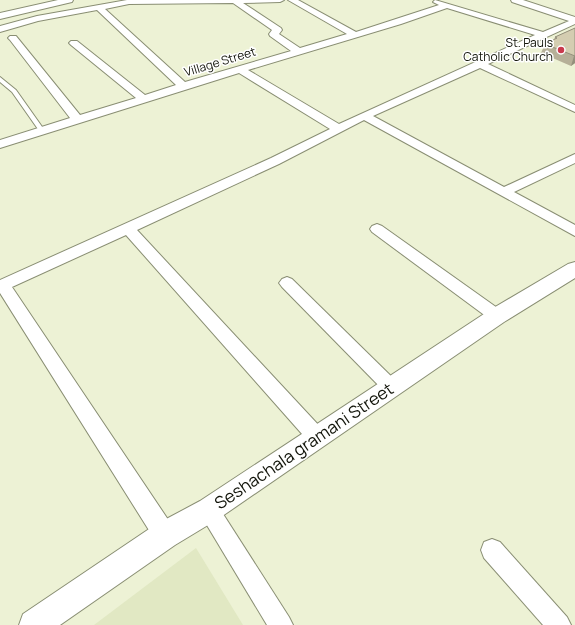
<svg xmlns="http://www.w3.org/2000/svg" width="575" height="625" font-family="Manrope,sans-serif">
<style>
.built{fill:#e1e8c3}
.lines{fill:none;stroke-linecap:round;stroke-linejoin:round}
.service-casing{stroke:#898e73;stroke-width:2}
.minor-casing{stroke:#898e73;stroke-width:2}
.tertiary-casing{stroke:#898e73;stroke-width:2}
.service{fill:#fff;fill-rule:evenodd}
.minor{fill:#fff;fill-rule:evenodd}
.tertiary{fill:#fff;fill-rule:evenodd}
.wall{fill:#b6b098}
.shaded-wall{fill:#94907c}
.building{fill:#d4cdb1;stroke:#94907c}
.poi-dot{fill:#c9394c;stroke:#fff;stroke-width:1.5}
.labels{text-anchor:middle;stroke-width:3;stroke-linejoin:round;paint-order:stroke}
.far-poi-label{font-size:12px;fill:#12140a;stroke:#fff;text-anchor:end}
.far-street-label{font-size:12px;fill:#12140a;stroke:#fff}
.near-street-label{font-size:17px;fill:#12140a;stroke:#fff}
</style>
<rect width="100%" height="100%" fill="#edf2d5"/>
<polygon class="built" points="196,548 243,625 94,625"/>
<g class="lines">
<defs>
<polygon id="service" points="0,77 16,90 45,131 44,132 40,132 12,92 0,82"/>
<g id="minor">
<polygon points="58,0 73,0 72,2 0,19 0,13"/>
<path d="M127 0H284L280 2 243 3 281 28 282 30 279 34 300 48 347 34 288 0H298L356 32 439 5 433 2 435 0 543 32 569 21 512 2 511 0H523L575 17V24L488 64 575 105V112L480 68 373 116 504 187 575 154V163L514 192 575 225V236L364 120 279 164 137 230 324 431 327 437 324 443 317 446 310 443 126 235 12 287 173 527 176 535 173 543 165 546 157 543 0 293V280L271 158 330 129 239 73 0 148V140L70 118 10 40 8 38 10 36H16L80 115 136 98 71 45 69 43 71 41H77L145 95 176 85 97 10 38 21 0 32V26L37 16ZM233 3 272 30 269 34 270 36 291 51 185 82 105 9 129 4ZM447 8 535 35 339 124 248 70 401 24Z"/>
<polygon points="377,224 382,226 503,312 505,316 503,320 497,322 491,320 372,232 370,229 372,226"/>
<polygon points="287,277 292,279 397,382 400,387 397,392 391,395 385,392 282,287 279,283 282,279"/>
<polygon points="209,500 216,503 289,617 293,625 267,625 202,517 199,510 202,503"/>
<polygon points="492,539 500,542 567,617 571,625 543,625 484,558 481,550 484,542"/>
</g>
<polygon id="tertiary" points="575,262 575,278 504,322 218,519 175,545 60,625 19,625 23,614 155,525 200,501 490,310 568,264"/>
</defs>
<use href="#service" class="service-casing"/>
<use href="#minor" class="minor-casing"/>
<use href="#tertiary" class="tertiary-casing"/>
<use href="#service" class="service"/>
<use href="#minor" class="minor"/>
<use href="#tertiary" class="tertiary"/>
</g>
<polygon class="wall" points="575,28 575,63 571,66 541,53 545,44 554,40 555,37"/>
<polygon class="shaded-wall" points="574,56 575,56 575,63 571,66"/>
<polygon class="building" points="575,28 575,56 545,44 557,38 555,37"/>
<circle class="poi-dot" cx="561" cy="50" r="4"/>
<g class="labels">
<g class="far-poi-label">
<text x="553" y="47">St. Pauls<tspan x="553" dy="14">Catholic Church</tspan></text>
</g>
<g class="far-street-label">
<text transform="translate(220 62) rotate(-17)" y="4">Village Street</text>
</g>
<g class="near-street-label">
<text transform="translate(304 446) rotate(-34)" y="6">Seshachala gramani Street</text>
</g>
</g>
</svg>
